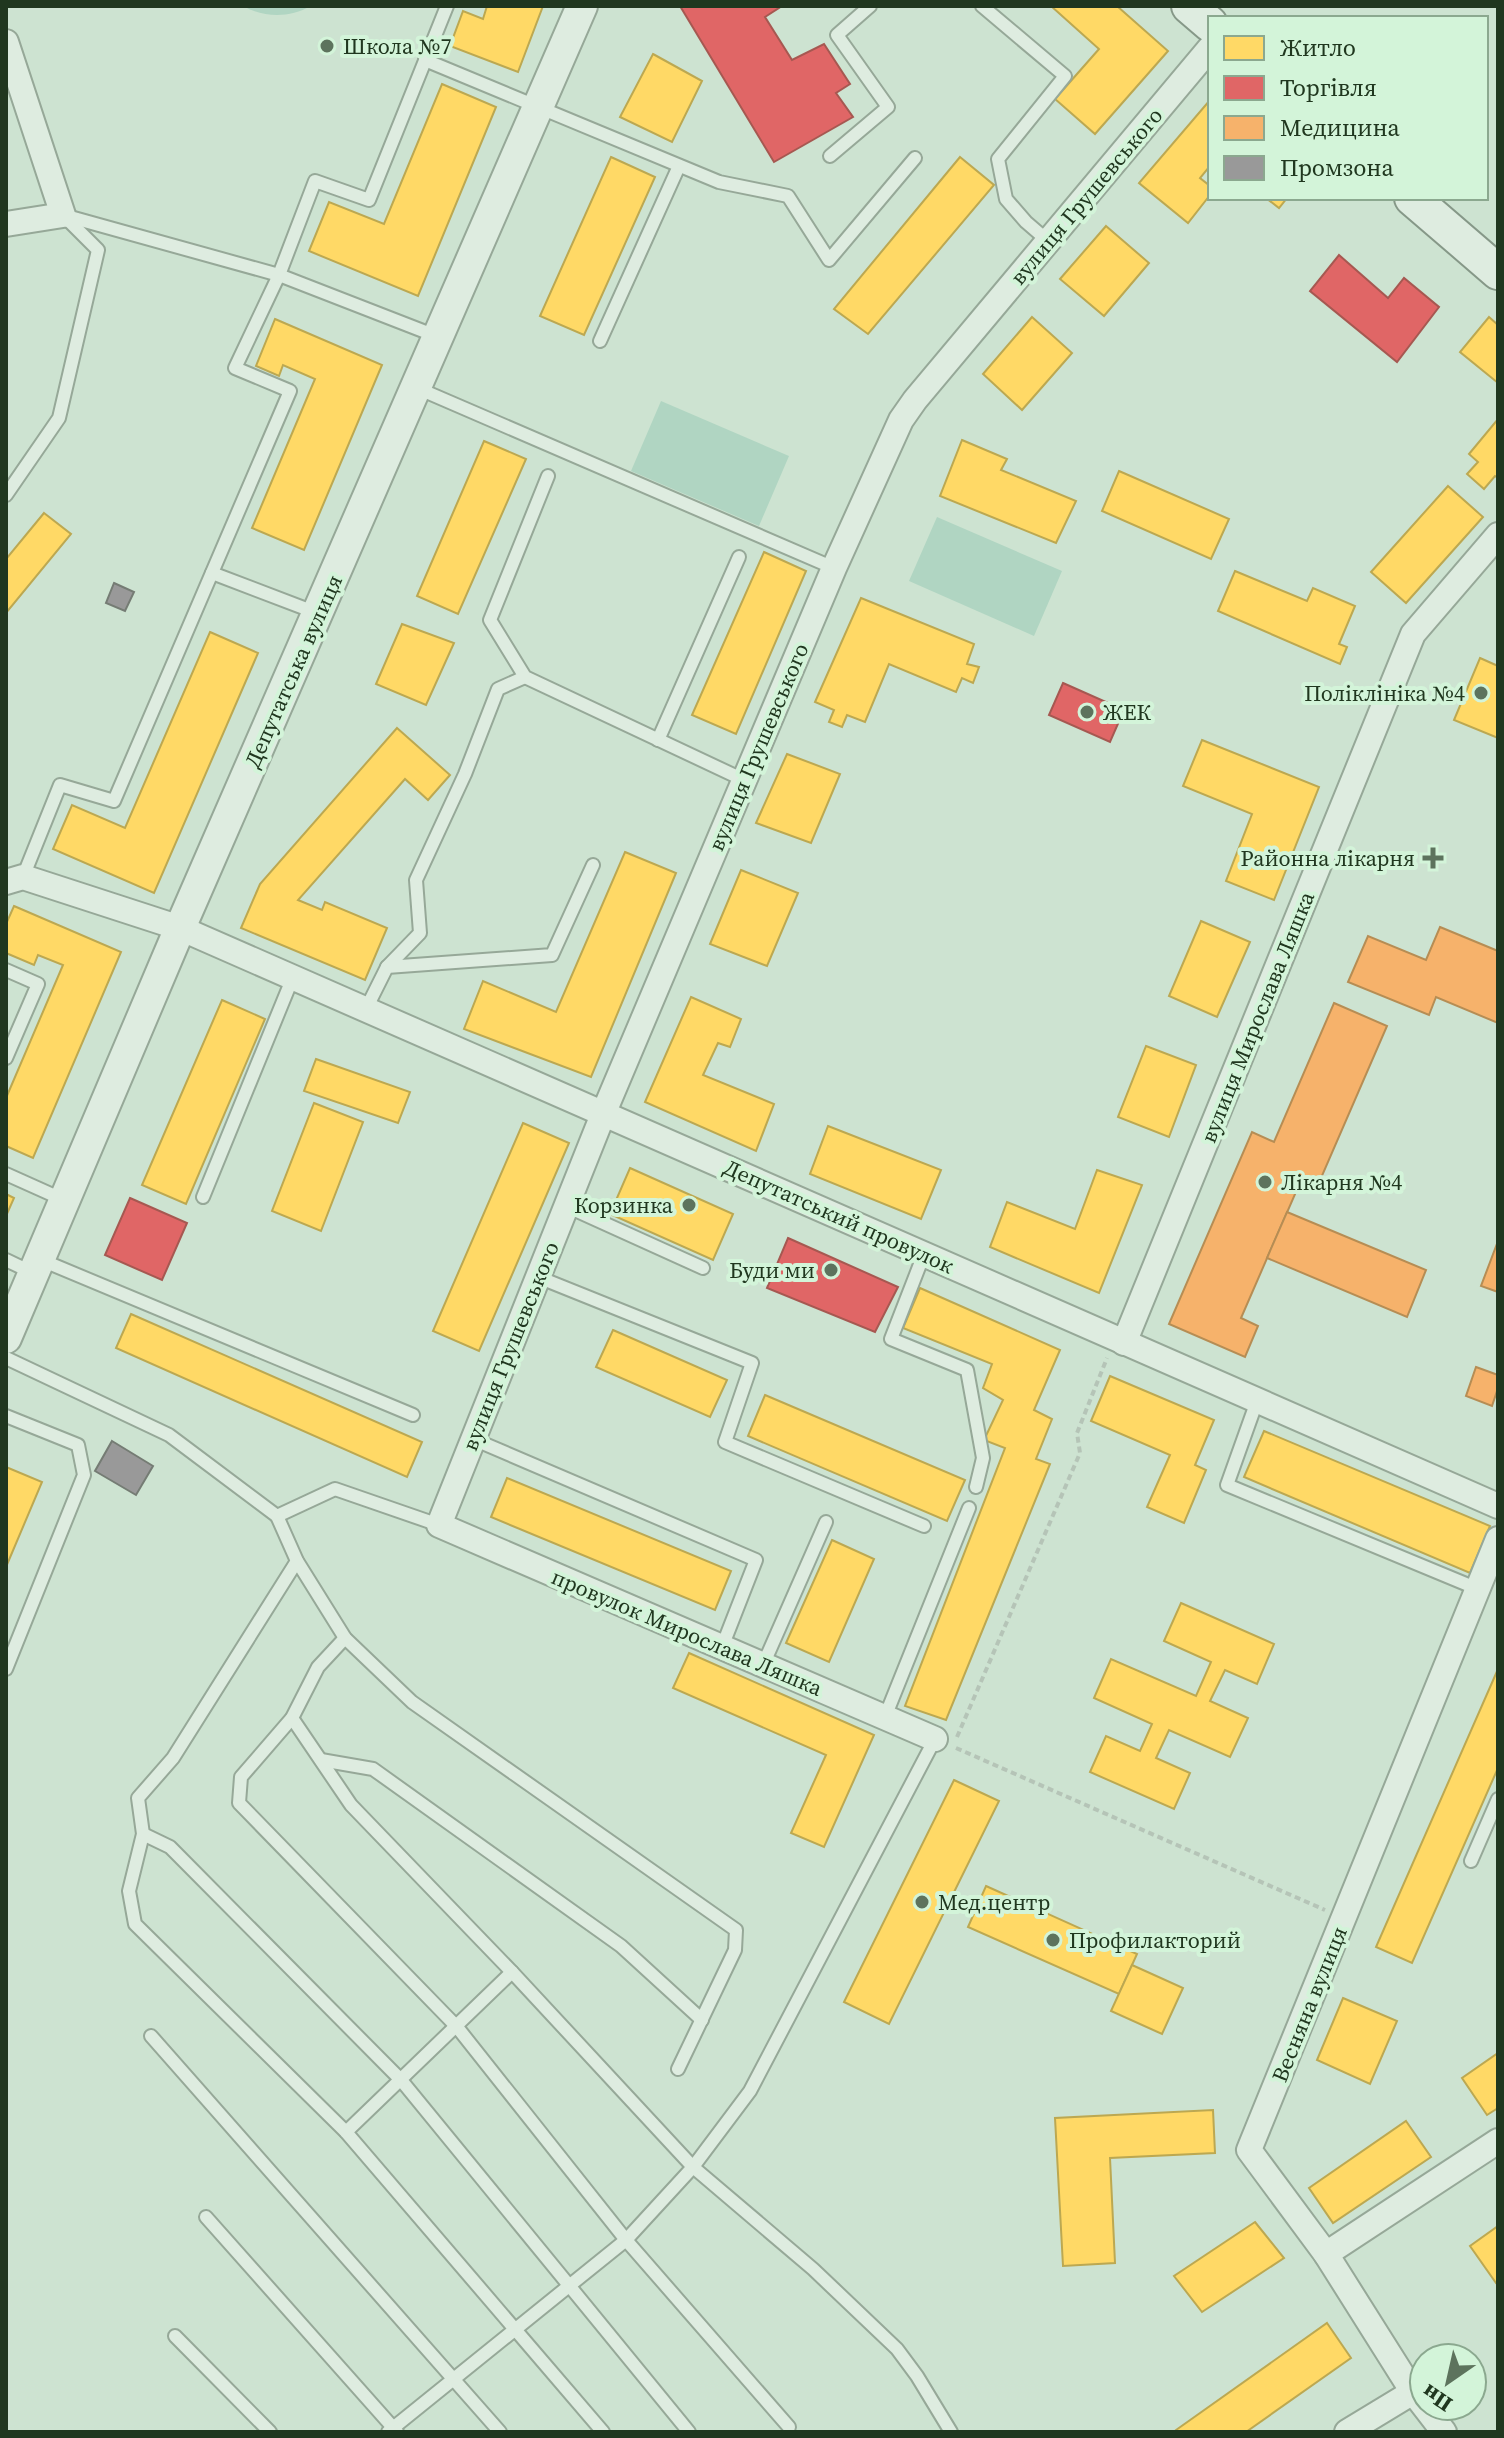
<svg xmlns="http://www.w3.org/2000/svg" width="1504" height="2438" font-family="'Source Serif 4',serif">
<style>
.green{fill:#b0d5c2}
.homes{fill:#ffd966;stroke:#bca851;stroke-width:2}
.shops{fill:#e06666;stroke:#a65851;stroke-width:2}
.health{fill:#f6b26b;stroke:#b68d54;stroke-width:2}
.industry{fill:#999;stroke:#757c74;stroke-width:2}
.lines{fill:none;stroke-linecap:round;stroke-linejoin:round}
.service-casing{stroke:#96a898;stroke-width:16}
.minor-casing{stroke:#96a898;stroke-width:28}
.tertiary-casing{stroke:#96a898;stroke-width:34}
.secondary-casing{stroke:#869888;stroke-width:38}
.path{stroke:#b5c4b7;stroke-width:4;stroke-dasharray:6 4;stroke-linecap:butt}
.service{stroke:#deece0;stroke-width:12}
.minor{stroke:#deece0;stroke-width:24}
.tertiary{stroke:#deece0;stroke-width:30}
.secondary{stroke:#deece0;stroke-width:34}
.poi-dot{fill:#5d735d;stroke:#d3f4d9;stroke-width:3}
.labels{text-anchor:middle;stroke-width:8;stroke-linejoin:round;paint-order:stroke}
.poi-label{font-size:22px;fill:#20371f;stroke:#d3f4d9;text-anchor:start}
.street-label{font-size:22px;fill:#20371f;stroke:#d3f4d9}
</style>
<rect width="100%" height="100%" fill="#cde3d1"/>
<g class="green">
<path d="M243 6H311C289 18 265 18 243 6Z"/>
<polygon points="661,401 789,456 759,526 631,471"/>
<polygon points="937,517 1062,571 1034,636 909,581"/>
</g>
<g class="homes">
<polygon points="487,6 543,6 518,72 450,46 463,11 483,19"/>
<polygon points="1051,6 1117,6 1168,51 1095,134 1055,99 1099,49"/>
<polygon points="653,54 702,81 672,142 620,117"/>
<polygon points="442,84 496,107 418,296 309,251 329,202 384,224"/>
<polygon points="1210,100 1210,166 1200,178 1210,186 1210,195 1188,223 1139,183"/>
<polygon points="611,157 655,177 584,335 540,316"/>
<polygon points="960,157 994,185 868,334 834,309"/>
<polygon points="1266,198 1287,198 1279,208"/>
<polygon points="1106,226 1149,263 1104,316 1060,279"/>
<polygon points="1032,317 1072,353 1022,410 983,374"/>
<polygon points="1489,317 1498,325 1498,383 1460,352"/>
<polygon points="275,319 382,365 304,550 252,528 315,379 283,365 279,376 256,366"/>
<polygon points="1498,419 1498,478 1495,476 1484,489 1467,474 1478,462 1469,454"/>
<polygon points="962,440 1007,459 1001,470 1076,501 1056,543 940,496"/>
<polygon points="484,441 526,459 458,614 417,596"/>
<polygon points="1119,471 1229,519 1211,559 1102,511"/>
<polygon points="1448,486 1483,517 1406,603 1371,572"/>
<polygon points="44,513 71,534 6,613 6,559"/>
<polygon points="764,552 806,571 736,734 692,715"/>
<polygon points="1235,571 1307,601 1313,588 1355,606 1339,644 1347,647 1340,664 1218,611"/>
<polygon points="861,598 974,644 967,664 979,667 973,683 962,678 956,692 889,664 865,722 847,715 842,727 829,722 834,710 815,702"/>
<polygon points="402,624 454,643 426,705 376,684"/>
<polygon points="210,632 258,653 154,893 53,849 72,805 125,828"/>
<polygon points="1480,658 1498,666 1498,738 1454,720"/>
<polygon points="397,728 450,775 428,800 405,779 298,900 322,910 325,902 387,928 365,980 241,928 260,884"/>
<polygon points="1202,740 1319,787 1274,900 1226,881 1252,814 1183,786"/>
<polygon points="787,754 840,774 811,843 756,823"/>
<polygon points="625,852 676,873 591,1077 464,1029 483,981 556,1012"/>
<polygon points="741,870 798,893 767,966 710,944"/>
<polygon points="14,906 121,952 33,1158 6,1146 6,1098 63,965 38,955 34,965 6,953 6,924"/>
<polygon points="1201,921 1250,942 1217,1017 1169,996"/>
<polygon points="691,997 741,1019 730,1047 718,1043 703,1075 774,1104 756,1151 645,1102"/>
<polygon points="222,1000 265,1019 186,1204 142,1185"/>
<polygon points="1146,1046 1196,1065 1169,1137 1118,1117"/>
<polygon points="316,1059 410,1092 398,1123 304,1091"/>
<polygon points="314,1103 363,1122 321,1231 272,1211"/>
<polygon points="523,1123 569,1143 479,1351 433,1331"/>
<polygon points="828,1126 941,1170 921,1219 810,1174"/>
<polygon points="630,1168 733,1214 713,1260 610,1214"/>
<polygon points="1097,1170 1142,1185 1099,1293 990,1247 1007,1202 1075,1229"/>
<polygon points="6,1194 14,1198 6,1216"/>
<polygon points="920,1288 1060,1350 1034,1410 1052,1419 1036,1459 1050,1464 946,1720 905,1706 1005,1448 984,1440 1003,1400 983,1388 992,1364 903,1328"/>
<polygon points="131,1314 422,1442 407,1477 116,1348"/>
<polygon points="613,1330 727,1380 710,1417 596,1367"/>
<polygon points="1110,1376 1214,1420 1195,1465 1206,1470 1184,1523 1147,1507 1170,1455 1091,1421"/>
<polygon points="765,1395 965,1480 947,1521 748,1436"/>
<polygon points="1264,1431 1490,1526 1470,1573 1244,1477"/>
<polygon points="6,1467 42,1482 6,1567"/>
<polygon points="507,1478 731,1571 715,1610 491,1517"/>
<polygon points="832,1540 874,1559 829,1662 786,1643"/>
<polygon points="1181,1603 1274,1644 1257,1684 1225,1670 1210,1701 1248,1718 1230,1757 1169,1730 1156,1758 1190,1773 1174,1809 1090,1772 1106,1736 1140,1751 1152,1724 1094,1698 1111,1659 1196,1696 1211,1662 1164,1641"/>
<polygon points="689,1653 874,1735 824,1847 791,1833 826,1755 673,1688"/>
<polygon points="1498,1669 1498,1768 1412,1963 1376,1947"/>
<polygon points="954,1780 999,1801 889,2024 844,2002"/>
<polygon points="986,1886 1137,1954 1119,1994 968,1927"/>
<polygon points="1132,1965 1183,1988 1162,2034 1111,2011"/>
<polygon points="1343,1998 1397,2021 1370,2084 1317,2060"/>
<polygon points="1498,2053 1498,2108 1487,2115 1462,2078"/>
<polygon points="1213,2110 1215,2153 1110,2158 1115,2263 1063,2266 1055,2118"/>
<polygon points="1406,2121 1431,2157 1333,2223 1309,2188"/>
<polygon points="1255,2222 1284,2258 1202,2312 1174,2276"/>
<polygon points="1498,2226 1498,2282 1496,2283 1470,2246"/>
<polygon points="1327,2323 1351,2358 1246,2432 1177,2432 1176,2430"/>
</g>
<g class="shops">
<polygon points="680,6 782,6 765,17 792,60 824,44 850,84 836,93 853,117 774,162"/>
<polygon points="1339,255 1388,298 1404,278 1439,307 1397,362 1310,291"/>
<polygon points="1063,683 1124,710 1110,742 1049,715"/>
<polygon points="130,1198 187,1223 162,1280 105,1255"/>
<polygon points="788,1238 898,1287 875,1332 767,1288"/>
</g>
<g class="health">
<polygon points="1440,927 1498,951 1498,1023 1436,997 1429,1015 1348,982 1368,936 1426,960"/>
<polygon points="1334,1003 1387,1026 1318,1185 1302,1178 1241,1318 1258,1326 1245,1357 1169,1324 1252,1132 1274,1142"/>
<polygon points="1287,1212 1426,1270 1407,1317 1267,1258"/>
<polygon points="1498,1241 1498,1292 1481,1286"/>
<polygon points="1476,1367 1498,1375 1498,1388 1492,1406 1466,1396"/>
</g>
<g class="industry">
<polygon points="114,583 134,592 125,611 106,603"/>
<polygon points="112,1441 153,1466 136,1495 95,1471"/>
</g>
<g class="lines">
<defs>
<g id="service">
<polyline points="982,6 1065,76 998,159 1006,199 1026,222 1048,241"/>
<polyline points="425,60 719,182 788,196 829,260 915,158"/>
<polyline points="830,156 888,107 837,35 870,6"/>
<polyline points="63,215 279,275 436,336"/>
<polyline points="600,341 679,166"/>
<polyline points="417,388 834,568"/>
<polyline points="548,476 490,620 525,677 744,780"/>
<polyline points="6,495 59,418 98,250 65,217"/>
<polyline points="212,573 317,613"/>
<polyline points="658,740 739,557"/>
<polyline points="23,877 60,785 114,801 290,391 235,368 279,275 315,181 369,200 447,6"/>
<polyline points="387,967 420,933 416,880 465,774 498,689 525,677"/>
<polyline points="6,970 38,984 6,1058"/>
<polyline points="366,1009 387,967 552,955 593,865"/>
<polyline points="6,1174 64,1200"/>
<polyline points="203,1197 293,977"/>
<polyline points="566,1206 703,1268"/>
<polyline points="924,1254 891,1339 967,1370 983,1458 976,1487"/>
<polyline points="39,1259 413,1415"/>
<polyline points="6,1260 33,1273"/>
<polyline points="538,1277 752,1363 725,1442 924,1526"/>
<polyline points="6,1358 169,1435 277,1516 335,1489 439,1525"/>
<polyline points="1257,1401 1227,1485 1478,1589"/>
<polyline points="6,1416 78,1445 84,1475 6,1669"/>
<polyline points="473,1439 756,1560 722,1647"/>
<polyline points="277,1516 297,1561 345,1638 412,1702 736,1930 735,1950 678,2069"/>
<polyline points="297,1561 173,1758 138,1798 143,1834 129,1891 135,1924 346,2132 603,2432"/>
<polyline points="345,1638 318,1667 292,1718 241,1777 239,1803 457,2027 626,2240 789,2427"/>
<polyline points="763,1665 826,1522"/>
<polyline points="885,1717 969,1508"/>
<polyline points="292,1718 351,1805 512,1972 693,2167 813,2269 897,2349 917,2376 951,2432"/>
<polyline points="321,1760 373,1769 621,1946 702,2020"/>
<polyline points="143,1834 170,1847 401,2080 689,2432"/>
<polyline points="1471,1861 1498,1799"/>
<polyline points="151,2036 500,2432"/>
<polyline points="346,2132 512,1972"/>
<polyline points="206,2217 397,2432"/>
<polyline points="175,2336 270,2432"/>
<polyline points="388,2432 626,2240 693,2167 750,2091 935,1739"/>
</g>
<g id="minor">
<polyline points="6,42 63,215 6,224"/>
<polyline points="6,882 23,877 180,928 1498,1506"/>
<polyline points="1124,1343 1413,634 1498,535"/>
<polyline points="935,1739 439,1525 604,1112 834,568 901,420 915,400 1210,48"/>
<polyline points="1326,2254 1498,2141"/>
<polyline points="1347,2432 1413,2392"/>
<polyline points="1444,2432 1413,2392 1326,2254 1249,2150 1498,1539"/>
</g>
<polyline id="tertiary" points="6,1338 180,928 582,6"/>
<g id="secondary">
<polyline points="1189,6 1210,24"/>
<polyline points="1412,198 1498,272"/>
</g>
</defs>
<use href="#service" class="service-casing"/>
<use href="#minor" class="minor-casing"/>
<use href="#tertiary" class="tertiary-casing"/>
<use href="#secondary" class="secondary-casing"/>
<g class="path">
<polyline points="957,1737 1080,1453 1077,1433 1107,1358"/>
<polyline points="956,1748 1325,1910"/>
</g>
<use href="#service" class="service"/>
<use href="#minor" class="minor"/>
<use href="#tertiary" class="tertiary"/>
<use href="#secondary" class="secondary"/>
</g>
<g class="poi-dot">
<circle cx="327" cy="46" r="8"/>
<circle cx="1481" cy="693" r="8"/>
<circle cx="1087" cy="712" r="8"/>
<path d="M1429 846h8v8h8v8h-8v8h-8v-8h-8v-8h8z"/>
<circle cx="1265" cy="1182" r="8"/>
<circle cx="689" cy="1205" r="8"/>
<circle cx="831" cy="1270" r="8"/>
<circle cx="922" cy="1902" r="8"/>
<circle cx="1053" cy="1940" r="8"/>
</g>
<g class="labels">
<g class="poi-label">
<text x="343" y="54">Школа №7</text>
<text x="1465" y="701" text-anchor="end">Поліклініка №4</text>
<text x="1103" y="720">ЖЕК</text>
<text x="1415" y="866" text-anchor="end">Районна лікарня</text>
<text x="1281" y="1190">Лікарня №4</text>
<text x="673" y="1213" text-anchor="end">Корзинка</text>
<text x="815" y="1278" text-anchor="end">Буди ми</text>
<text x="938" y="1910">Мед.центр</text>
<text x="1069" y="1948">Профилакторий</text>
</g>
<g class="street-label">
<text transform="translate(1086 196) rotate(-50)" y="8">вулиця Грушевського</text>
<text transform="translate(293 671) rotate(-66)" y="8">Депутатська вулиця</text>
<text transform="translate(758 747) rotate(-67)" y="8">вулиця Грушевського</text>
<text transform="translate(1257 1017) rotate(-68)" y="8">вулиця Мирослава Ляшка</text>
<text transform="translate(839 1216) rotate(24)" y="8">Депутатський провулок</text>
<text transform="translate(510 1346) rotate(-68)" y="8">вулиця Грушевського</text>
<text transform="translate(687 1632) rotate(23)" y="8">провулок Мирослава Ляшка</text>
<text transform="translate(1309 2004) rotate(-68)" y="8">Весняна вулиця</text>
</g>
</g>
<rect width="1504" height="2438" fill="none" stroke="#20371f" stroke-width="16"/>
<rect x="1208" y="16" width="280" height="184" fill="#d3f4d9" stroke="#8ba88f" stroke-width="2"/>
<rect x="1224" y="36" width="40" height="24" fill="#ffd966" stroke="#8ba88f" stroke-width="2"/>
<text x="1280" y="56" font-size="24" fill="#20371f">Житло</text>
<rect x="1224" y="76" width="40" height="24" fill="#e06666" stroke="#8ba88f" stroke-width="2"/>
<text x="1280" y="96" font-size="24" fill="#20371f">Торгівля</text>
<rect x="1224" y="116" width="40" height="24" fill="#f6b26b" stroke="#8ba88f" stroke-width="2"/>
<text x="1280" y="136" font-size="24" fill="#20371f">Медицина</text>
<rect x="1224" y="156" width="40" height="24" fill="#999999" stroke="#8ba88f" stroke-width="2"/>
<text x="1280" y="176" font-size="24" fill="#20371f">Промзона</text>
<g transform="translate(1448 2382) rotate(214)"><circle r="38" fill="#d3f4d9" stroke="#8ba88f" stroke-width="2"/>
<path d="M0-6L14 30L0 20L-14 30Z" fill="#5d735d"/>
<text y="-12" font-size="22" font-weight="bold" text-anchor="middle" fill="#20371f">Пн</text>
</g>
</svg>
